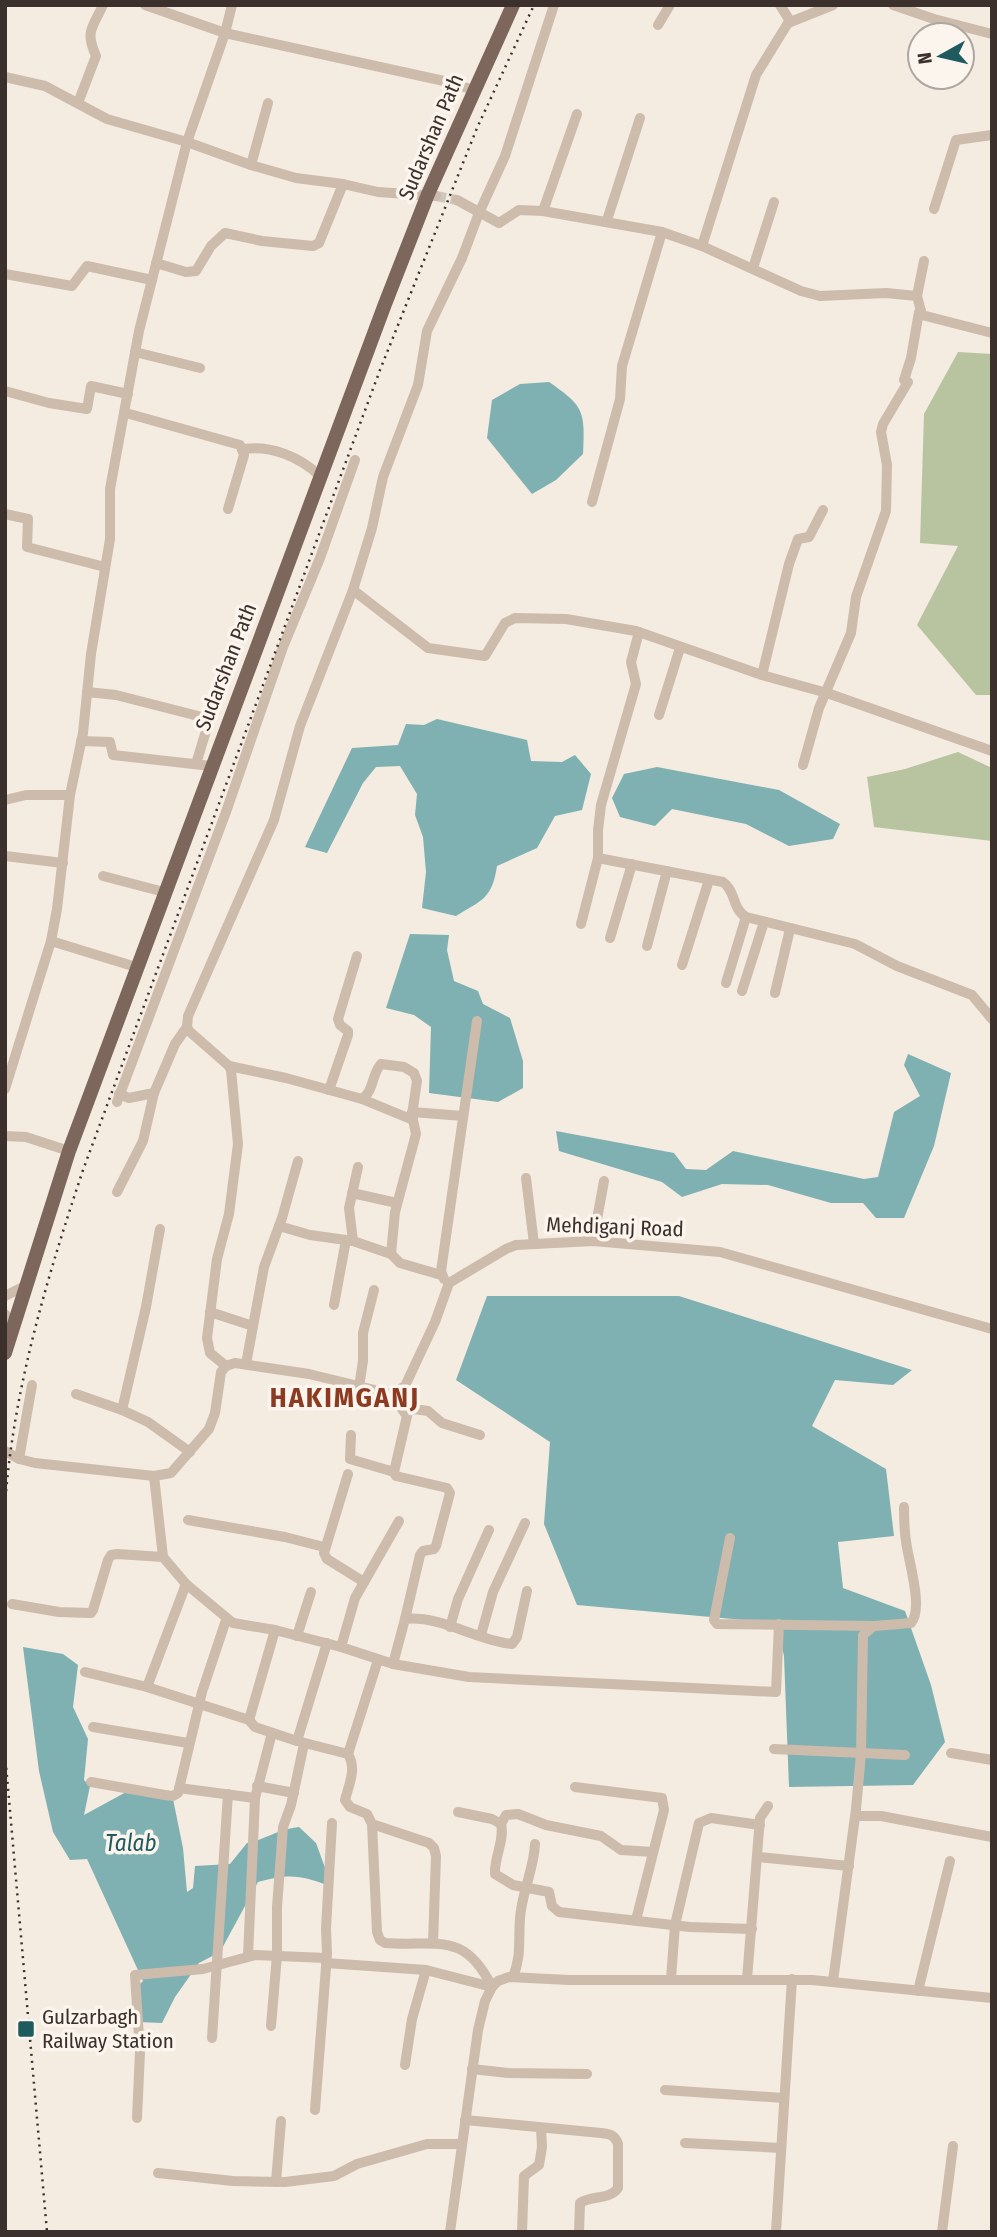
<svg xmlns="http://www.w3.org/2000/svg" width="997" height="2237" font-family="'Fira Sans Condensed',sans-serif">
<style>
.green{fill:#b8c4a0}
.water{fill:#7fb0b2}
.lines{fill:none;stroke-linecap:round;stroke-linejoin:round}
.minor-tunnel{stroke:#cfc6bd;stroke-width:10;stroke-dasharray:10 5;stroke-linecap:butt}
.minor{stroke:#cdbbac;stroke-width:10}
.major{stroke:#7d675c;stroke-width:14}
.rail{stroke:#3b302b;stroke-width:2.5;stroke-dasharray:2 5;stroke-linecap:butt}
.poi-dot{fill:#1f5a5e;stroke:#fbf5ee;stroke-width:2.5}
.labels{text-anchor:middle;stroke-width:7;stroke-linejoin:round;paint-order:stroke}
.street-label{font-size:21px;fill:#3b302b;stroke:#fbf5ee}
.poi-label{font-size:21px;fill:#3b302b;stroke:#fbf5ee;text-anchor:start}
.water-label{font-size:23px;font-style:italic;fill:#1f5a5e;stroke:#fbf5ee}
.district-label{font-size:28px;font-weight:bold;letter-spacing:2px;fill:#8c3b22;stroke:#fbf5ee}
</style>
<rect width="100%" height="100%" fill="#f4ebe1"/>
<g class="green">
<polygon points="958,352 992,354 992,695 976,695 917,625 958,546 920,543 924,414"/>
<polygon points="958,752 992,768 992,841 874,827 867,777 905,769"/>
</g>
<g class="water">
<path d="M549 382C584 406 585 411 583 454L556 480 532 494 487 438 492 400 520 384Z"/>
<path d="M437 719 527 740 531 761 562 762 575 755 591 774 582 810 555 816 537 848 497 866C492 899 482 900 456 916L422 908 426 872 423 837 415 815 417 794 400 766 376 767 363 783 327 853 305 847 352 748 398 745 406 724 424 725Z"/>
<polygon points="657,767 779,790 840,824 833,839 789,846 746,824 672,809 655,826 620,817 612,798 624,774"/>
<polygon points="410,934 449,935 447,950 454,981 478,991 483,1004 510,1018 523,1061 523,1088 498,1102 429,1093 431,1027 414,1015 386,1008"/>
<polygon points="908,1054 951,1073 934,1146 904,1218 876,1218 863,1203 831,1203 768,1185 722,1184 682,1197 662,1182 559,1151 556,1131 674,1153 686,1169 706,1170 733,1151 864,1179 878,1177 894,1112 920,1096 904,1065"/>
<polygon points="487,1296 679,1296 912,1370 893,1385 835,1380 812,1426 886,1469 894,1536 838,1542 843,1588 905,1611 931,1685 945,1742 913,1785 789,1787 784,1656 777,1623 577,1605 544,1524 550,1442 456,1380"/>
<path d="M23 1647 63 1654 78 1665 73 1707 88 1739 84 1780 90 1786 84 1815 128 1791 173 1799 183 1848 187 1892 193 1888 195 1866 230 1864 247 1843C267 1839 278 1829 299 1827L316 1843 332 1887C303 1875 288 1873 258 1882L220 1952 199 1963 175 1997 162 2023 137 2022 140 1984 143 1981 87 1859 70 1860 53 1832 39 1771Z"/>
</g>
<g class="lines">
<polyline class="minor-tunnel" points="436,196 457,200"/>
<g class="minor">
<polyline points="145,5 225,33 444,81 474,90"/>
<polyline points="780,5 790,21"/>
<polyline points="893,5 934,19 992,34"/>
<polyline points="658,25 670,5"/>
<polyline points="5,77 45,86 107,119 187,142 251,165 296,178 343,184 378,192 436,196"/>
<path d="M78 103 96 56C85 31 92 29 103 5"/>
<polyline points="251,165 268,103"/>
<polyline points="457,200 499,223 519,210 543,211 662,232 702,246 756,75 788,23 833,5"/>
<polyline points="934,209 956,140 992,135"/>
<polyline points="543,211 577,114"/>
<polyline points="607,220 640,118"/>
<polyline points="702,246 801,291 820,296 886,293 917,296 922,315 992,333"/>
<polyline points="156,263 186,272 196,271 211,246 225,233 262,241 313,246 319,243 343,184"/>
<polyline points="753,268 774,202"/>
<polyline points="5,274 72,286 87,266 152,280"/>
<polyline points="917,296 924,261"/>
<polyline points="135,352 200,368"/>
<polyline points="904,380 911,358 919,312"/>
<polyline points="5,391 49,403 87,409 91,386 128,394"/>
<polyline points="126,413 240,445 244,455 228,509"/>
<path d="M244 449C271 445 300 457 320 476"/>
<polyline points="592,502 620,399 622,366 662,232"/>
<polyline points="5,514 28,519 27,547 105,567"/>
<polyline points="353,590 428,648 485,656 505,623 515,618 566,619 636,631 762,675 827,693 992,751"/>
<polyline points="762,675 789,564 798,539 809,537 823,510"/>
<polyline points="87,692 116,695 206,718 209,721 196,764"/>
<polyline points="659,715 680,648"/>
<polyline points="81,741 110,742 113,755 211,766"/>
<polyline points="803,765 819,708 851,633 856,597 886,511 887,465 881,432 883,424 908,382"/>
<polyline points="5,800 26,795 70,795"/>
<polyline points="5,856 63,863"/>
<path d="M598 858 723 882C736 891 732 909 746 917L855 944 897 966 972 995 992 1019"/>
<polyline points="103,876 164,892"/>
<polyline points="581,924 598,858 598,830 601,805 636,684 631,662 639,632"/>
<polyline points="610,938 632,864"/>
<polyline points="51,941 136,967"/>
<polyline points="647,946 667,871"/>
<polyline points="682,965 709,880"/>
<polyline points="726,983 746,917"/>
<polyline points="742,991 764,922"/>
<polyline points="775,993 790,929"/>
<path d="M229 1066 286 1078 362 1099C374 1091 372 1073 381 1064L404 1067 414 1073 417 1081 412 1115 416 1134 395 1212 391 1254 400 1263 441 1275"/>
<polyline points="5,1089 51,941 57,909 70,795 83,733 91,654 110,539 110,489 139,331 187,142 225,33 232,5"/>
<polyline points="329,1090 348,1035 348,1031 340,1025 338,1019 357,956"/>
<polyline points="119,1094 129,1098 154,1093 175,1044 187,1027"/>
<polyline points="362,1099 413,1120"/>
<polyline points="117,1102 226,812 283,647 320,558 355,460"/>
<polyline points="412,1112 463,1116"/>
<polyline points="5,1136 26,1137 69,1151"/>
<polyline points="526,1178 534,1244"/>
<polyline points="117,1192 143,1141 154,1093"/>
<polyline points="352,1193 397,1203"/>
<polyline points="279,1226 310,1235 353,1241 391,1254"/>
<polyline points="353,1241 349,1208 358,1167"/>
<polyline points="593,1241 604,1181"/>
<polyline points="444,1279 441,1271 477,1021"/>
<polyline points="5,1296 25,1286"/>
<polyline points="334,1305 346,1240"/>
<polyline points="210,1312 253,1326"/>
<polyline points="5,1314 13,1323"/>
<polyline points="246,1364 264,1267 282,1218 298,1161"/>
<polyline points="226,1366 210,1353 207,1338 217,1259 229,1214 238,1144 231,1070 229,1066 189,1031 187,1027 188,1016 274,820 300,726 353,590 372,528 383,477 418,385 427,331 462,258 479,213 505,156 554,5"/>
<polyline points="359,1387 363,1361 363,1333 374,1290"/>
<polyline points="76,1394 122,1410 148,1422 190,1452"/>
<polyline points="391,1394 407,1416 394,1472 396,1476 447,1488 450,1493 436,1546 434,1549 423,1551 420,1555 405,1619"/>
<polyline points="122,1410 146,1307 160,1229"/>
<polyline points="405,1412 414,1409 428,1411 442,1423 480,1435"/>
<polyline points="351,1435 350,1459 394,1472"/>
<polyline points="5,1451 19,1459 35,1463 154,1476 171,1473 209,1429 215,1413 221,1372 226,1366 235,1363 309,1374 391,1394 405,1386 435,1322 449,1283 506,1249 516,1245 593,1241 720,1252 992,1329"/>
<polyline points="19,1459 32,1385"/>
<polyline points="348,1474 324,1553 327,1559 364,1582"/>
<polyline points="154,1476 163,1557 186,1584 233,1623 275,1630 341,1647 393,1664 469,1677 776,1692 779,1624"/>
<polyline points="188,1520 285,1537 324,1547"/>
<polyline points="730,1538 714,1620 717,1624 874,1626"/>
<polyline points="12,1604 59,1612 91,1613 93,1610 108,1560 111,1555 117,1554 163,1557"/>
<polyline points="450,1627 458,1599 489,1530"/>
<polyline points="481,1635 493,1592 525,1523"/>
<polyline points="297,1636 311,1592"/>
<path d="M327 1643 297 1741 348 1754C357 1769 349 1784 345 1800L350 1807 367 1814 372 1824 377 1932 380 1940 385 1943C437 1947 464 1930 492 1987"/>
<polyline points="341,1647 355,1598 399,1521"/>
<path d="M393 1664 405 1619C440 1615 478 1641 512 1644L517 1637 527 1591"/>
<polyline points="85,1672 147,1687 249,1720 275,1630"/>
<polyline points="147,1687 186,1584"/>
<polyline points="249,1720 255,1727 297,1741"/>
<polyline points="93,1727 188,1743"/>
<polyline points="774,1749 905,1755"/>
<polyline points="951,1753 992,1760"/>
<polyline points="348,1754 378,1660"/>
<polyline points="91,1782 165,1795 173,1796 178,1793 202,1692 226,1620"/>
<polyline points="257,1786 294,1793"/>
<polyline points="575,1787 662,1798 664,1810 636,1920"/>
<polyline points="179,1788 255,1798"/>
<path d="M458 1812 492 1819 501 1824C505 1840 494 1857 495 1874L513 1885 549 1892 552 1906 559 1912 690 1927 752 1929"/>
<polyline points="856,1816 881,1816 992,1837"/>
<polyline points="372,1824 429,1843 434,1848 436,1856 433,1943"/>
<polyline points="501,1824 506,1815 518,1814 546,1825 601,1836 621,1850 653,1852"/>
<polyline points="758,1857 849,1866"/>
<polyline points="248,1956 255,1798 272,1733"/>
<polyline points="326,1963 426,1970"/>
<path d="M513 1977C523 1953 517 1934 521 1910 524 1888 534 1867 535 1844"/>
<polyline points="671,1979 675,1925 699,1823 711,1818 760,1825"/>
<polyline points="747,1979 760,1818 768,1806"/>
<path d="M833 1981 856 1809 861 1754 863 1635 874 1626 911 1623C924 1608 908 1560 906 1541 904 1529 904 1518 904 1507"/>
<polyline points="918,1991 950,1861"/>
<polyline points="271,2026 277,1955 277,1907 283,1827 291,1805 304,1744"/>
<polyline points="212,2038 228,1794"/>
<polyline points="405,2065 412,2019 426,1970 492,1987"/>
<polyline points="472,2069 508,2073 587,2074"/>
<polyline points="665,2090 784,2098"/>
<polyline points="315,2110 327,1954 326,1928 332,1823"/>
<polyline points="137,2118 140,2052 135,1975 203,1969 255,1955 326,1958"/>
<path d="M465 2120 601 2133C610 2134 615 2135 618 2144V2188C610 2200 592 2195 580 2203L579 2232"/>
<polyline points="685,2143 781,2148"/>
<polyline points="158,2173 233,2181 285,2182 334,2176 357,2164 427,2144 461,2144"/>
<polyline points="276,2182 281,2121"/>
<polyline points="450,2232 478,2030 485,2001 492,1987 498,1981 509,1977 569,1980 812,1980 992,1998"/>
<polyline points="522,2232 524,2176 539,2165 542,2147 541,2128"/>
<polyline points="776,2232 792,1979"/>
<polyline points="942,2232 953,2146"/>
</g>
<polyline class="major" points="5,1353 69,1151 385,304 428,194 513,5"/>
<g class="rail">
<path d="M5 1505C13 1390 47 1278 83 1170L380 370 477 128 534 5"/>
<polyline points="5,1754 47,2232"/>
</g>
</g>
<rect class="poi-dot" x="17" y="2020" width="18" height="18" rx="3.5"/>
<g class="labels">
<g class="street-label">
<text transform="translate(431 137) rotate(-67)" y="7">Sudarshan Path</text>
<text transform="translate(226 667) rotate(-69)" y="7">Sudarshan Path</text>
<text transform="translate(615 1227) rotate(2)" y="7">Mehdiganj Road</text>
</g>
<g class="poi-label">
<text x="42" y="2024">Gulzarbagh<tspan x="42" dy="24">Railway Station</tspan></text>
</g>
<g class="water-label">
<text x="131" y="1851">Talab</text>
</g>
<g class="district-label">
<text x="345" y="1407">HAKIMGANJ</text>
</g>
</g>
<rect width="997" height="2237" fill="none" stroke="#3b302b" stroke-width="14"/>
<g transform="translate(941 56) rotate(262)"><circle r="33" fill="#fbf5ee" stroke="#aea6a0" stroke-width="2"/>
<path d="M0-5L12 26L0 18L-12 26Z" fill="#1f5a5e"/>
<text y="-10" font-size="19" font-weight="bold" text-anchor="middle" fill="#3b302b">N</text>
</g>
</svg>
